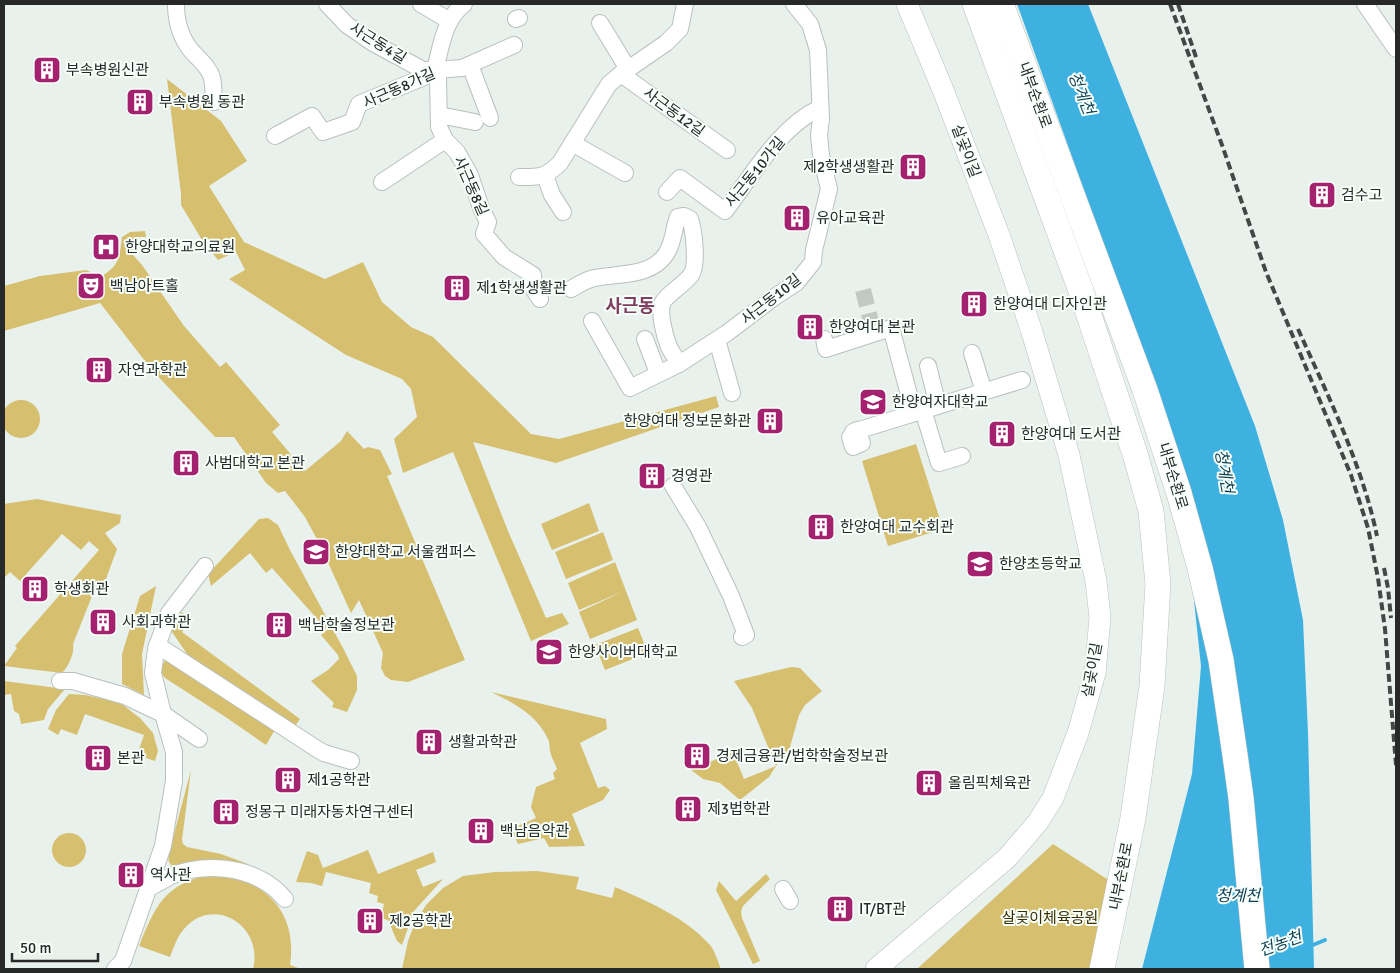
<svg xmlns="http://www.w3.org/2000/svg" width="1400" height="973" font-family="Signika,'Noto Sans KR',sans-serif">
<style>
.green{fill:#d7bf70}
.water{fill:#3eb1e1}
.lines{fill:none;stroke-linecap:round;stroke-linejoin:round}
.stream{stroke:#3eb1e1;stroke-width:4}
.minor-tunnel{stroke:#c2c9c5;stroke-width:16;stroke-dasharray:16 8;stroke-linecap:butt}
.minor-casing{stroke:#b9c1bd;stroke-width:18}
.major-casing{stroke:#b9c1bd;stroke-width:22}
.highway-casing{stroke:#b9c1bd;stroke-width:26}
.minor{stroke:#fff;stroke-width:16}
.major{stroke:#fff;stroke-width:21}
.highway{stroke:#fff;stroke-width:25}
.rail{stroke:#434745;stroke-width:4;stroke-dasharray:8 4;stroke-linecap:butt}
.labels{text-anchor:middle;stroke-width:4;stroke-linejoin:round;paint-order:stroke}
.street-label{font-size:15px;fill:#262927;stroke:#f6fffa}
.poi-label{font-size:15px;fill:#262927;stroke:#f6fffa;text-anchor:start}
.park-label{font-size:15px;fill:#3c3003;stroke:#f6fffa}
.water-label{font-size:16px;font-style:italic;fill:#0c3d51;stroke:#f6fffa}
.quarter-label{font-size:18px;font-weight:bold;fill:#803e60;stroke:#f6fffa}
</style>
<rect width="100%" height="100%" fill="#e9f1ec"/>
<g class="green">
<polygon points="167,79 221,121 247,161 209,186 244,242 325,279 363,262 382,302 411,327 433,337 531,434 559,439 716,396 719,407 556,463 473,442 508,531 546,618 562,613 569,624 531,641 453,452 403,473 394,439 417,417 411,389 402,379 346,355 229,279 245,270 236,252 218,260 202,240 181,205 181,194"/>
<path d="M145 231 146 237H135L133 255 142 265 184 326 220 367 226 362 280 425 272 432 305 471 341 441 347 431 364 449 368 447 380 450 392 474 387 476 465 660 408 682 391 680 385 676 381 668 383 653 359 600 351 613 320 545 305 517 285 491 278 493 266 483 234 437H215L152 370 100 303 4 331V286L40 276 86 270 101 277C120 264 119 259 122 237L130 232Z"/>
<circle cx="21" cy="419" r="19"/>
<polygon points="916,444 943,529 888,546 862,461"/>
<path d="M37 499 121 515 120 523 105 533 117 549 103 587 96 586 73 644C75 653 68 667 62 673L4 666 17 648 15 646 99 550 89 541 81 550 62 534 20 581 10 572 4 578V504Z"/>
<polygon points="589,503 599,531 552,550 541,524"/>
<polygon points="268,518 278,525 290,550 343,648 357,676 357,690 347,712 332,707 334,703 311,681 328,670 339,659 338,655 321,635 327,630 272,568 266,573 250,553 211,586 208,574 259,519"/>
<polygon points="603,532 613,560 566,579 555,552"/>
<polygon points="615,562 637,620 590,639 579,612 622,592 579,610 568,583"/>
<polygon points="156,586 142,654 144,695 122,684 122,654 140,596"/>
<polygon points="180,612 192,617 182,632 300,719 293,729 187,654 170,629"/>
<polygon points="638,628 648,653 605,670 595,645"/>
<polygon points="165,660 276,728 266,745 224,716 165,678 160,671"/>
<polygon points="791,667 800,668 822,691 805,705 799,715 788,754 776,766 769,777 740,800 720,783 703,779 691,770 733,752 744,779 776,766 752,708 734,681"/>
<polygon points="4,681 65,689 48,709 44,720 21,724 19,714 14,711 11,694 4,695"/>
<path d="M491 692 606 719 607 729 580 743 598 788 605 786 610 790 603 800 572 814 585 846 549 847 544 838 518 844 511 829 536 818 531 807 536 787 555 779 553 773 557 769C555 763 551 757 550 751 549 747 550 743 548 739 536 714 514 703 491 692Z"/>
<polygon points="69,694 85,695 119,702 140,718 153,733 158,751 155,761 137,755 144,735 85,714 77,735 61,729 58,735 48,729 56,710"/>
<path d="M191 770 182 840 183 844 187 847 221 854 248 864 221 861 174 867C168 864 168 859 169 853Z"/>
<circle cx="69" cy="850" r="17"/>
<polygon points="1053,844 1110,881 1092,969 917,969"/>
<polygon points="368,850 378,874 433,852 436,862 416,870 423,887 443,879 414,911 402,945 397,941 388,920 381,918 384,904 377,902 378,896 369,893 371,883 326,872 322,886 311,883 296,882 307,851 318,855 323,868"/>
<path d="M537 871 579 877 576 889 612 898 615 887C649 902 685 917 710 945 715 951 718 962 721 969H402L408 941 415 923 426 905 443 888 463 876 495 872Z"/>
<polygon points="766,874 770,879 743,906 741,911 742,918 760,961 753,964 716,890 719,881 736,901"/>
<path d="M209 875C216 876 225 875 232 877 236 877 240 879 243 881 280 894 296 927 290 965L301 969H253C264 924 212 895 184 929 177 937 174 947 170 957L139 946C155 907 164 884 209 875Z"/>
</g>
<polygon class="water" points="1017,4 1088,4 1255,426 1283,520 1303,620 1308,733 1314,969 1142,969 1192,774 1201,666 1178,451"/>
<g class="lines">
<polyline class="stream" points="1308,947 1325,940"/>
<polyline class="minor-tunnel" points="863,290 874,334"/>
<defs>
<g id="minor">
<path d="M176 4C176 19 180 36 190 49 197 58 209 66 212 78 214 85 213 94 214 102"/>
<polyline points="327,4 347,25 373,43 423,70 435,70"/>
<polyline points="421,4 450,21"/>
<path d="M464 4C444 19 441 47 435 70L438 77 439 127 445 140 457 152 470 175 481 208 488 222 484 234 504 257 533 275 534 290 540 299"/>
<polyline points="1365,4 1396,49"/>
<polyline points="516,19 519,18"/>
<polyline points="600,23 628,69"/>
<polyline points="470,65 490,118"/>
<polyline points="621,74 727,150"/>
<polyline points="439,115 475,122"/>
<polyline points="275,136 312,116 323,132 352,122 359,104 424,77 435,70 462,68 514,45"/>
<polyline points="572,143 625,173"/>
<polyline points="545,175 552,195 563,212"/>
<path d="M519 177C539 177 545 178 560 163L609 84 621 74 666 43 680 29 685 4"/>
<polyline points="382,182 445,140"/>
<path d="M667 192 680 178 725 211C751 177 780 126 820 108"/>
<path d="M571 289C578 285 587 279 595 278 619 273 651 277 666 254 674 242 673 230 678 217L684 216 690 219C694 230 698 266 691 275 685 284 668 293 663 302 658 312 665 337 669 347 672 353 676 358 679 364"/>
<polyline points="592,321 630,388 679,364 727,333 773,298 796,283 813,262 814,250 829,189 821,155 819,135 821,119 818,50 810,24 794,4"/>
<polyline points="645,339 658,373"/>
<polyline points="824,339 826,349 891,328 914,413"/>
<polyline points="717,340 732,393"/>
<polyline points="972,353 984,392"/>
<polyline points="928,366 938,406"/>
<polyline points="923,410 939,463 962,456"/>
<polyline points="853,432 1022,380"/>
<polyline points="850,437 853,447 862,443 857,430"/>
<polyline points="673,486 698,527 731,596 746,635 742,637"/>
<polyline points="157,645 317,749 324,753 351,761"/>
<polyline points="60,681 73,681 125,696 163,714 199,739"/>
<path d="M149 888C157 884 165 879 173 875 205 863 246 866 274 888 278 891 281 895 285 899"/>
<polyline points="783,889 790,901"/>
<polyline points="115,969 123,961 163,846 174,781 174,752 163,714 153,673 156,649 169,613 205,566"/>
</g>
<polyline id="major" points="876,969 1007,858 1038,822 1053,798 1078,733 1095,673 1100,618 1096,581 1069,455 1031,329 999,235 943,90 907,4"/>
<g id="highway">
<polyline points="975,4 1080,288 1136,457 1151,511 1158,584 1152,686 1133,818 1102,969"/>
<polyline points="1001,4 1145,390 1179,493 1200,568 1221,660 1235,755 1241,798 1257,969"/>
</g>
</defs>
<use href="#minor" class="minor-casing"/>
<use href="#major" class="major-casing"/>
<use href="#highway" class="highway-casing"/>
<use href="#minor" class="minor"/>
<use href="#major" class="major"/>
<use href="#highway" class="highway"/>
<g class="rail">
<polyline points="1170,4 1222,145 1266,272 1351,475 1368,528 1378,578 1385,629 1396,765"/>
<polyline points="1178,4 1197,60"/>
<path d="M1298 329C1328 396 1362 464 1377 536"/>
<polyline points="1384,568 1388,588 1391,618"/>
</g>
</g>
<defs>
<symbol id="building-square" viewBox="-11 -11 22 22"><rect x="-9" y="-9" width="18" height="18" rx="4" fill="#a4216f" stroke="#f6fffa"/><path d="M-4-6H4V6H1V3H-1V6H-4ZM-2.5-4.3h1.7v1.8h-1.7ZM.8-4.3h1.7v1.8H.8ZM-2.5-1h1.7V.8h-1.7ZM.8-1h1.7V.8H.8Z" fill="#fff"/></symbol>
<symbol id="hospital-square" viewBox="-11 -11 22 22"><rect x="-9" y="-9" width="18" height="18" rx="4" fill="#a4216f" stroke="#f6fffa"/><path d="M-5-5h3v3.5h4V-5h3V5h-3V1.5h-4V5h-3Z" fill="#fff"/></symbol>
<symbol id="theatre-square" viewBox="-11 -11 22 22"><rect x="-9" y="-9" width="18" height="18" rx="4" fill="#a4216f" stroke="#f6fffa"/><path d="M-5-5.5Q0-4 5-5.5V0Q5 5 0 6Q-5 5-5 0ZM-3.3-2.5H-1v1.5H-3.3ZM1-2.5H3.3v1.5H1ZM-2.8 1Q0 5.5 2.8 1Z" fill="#fff"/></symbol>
<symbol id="university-square" viewBox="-11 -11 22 22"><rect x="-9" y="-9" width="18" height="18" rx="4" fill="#a4216f" stroke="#f6fffa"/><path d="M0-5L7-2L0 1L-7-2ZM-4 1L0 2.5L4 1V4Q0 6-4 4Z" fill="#fff"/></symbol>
<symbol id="school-square" viewBox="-11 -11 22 22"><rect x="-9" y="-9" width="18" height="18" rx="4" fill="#a4216f" stroke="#f6fffa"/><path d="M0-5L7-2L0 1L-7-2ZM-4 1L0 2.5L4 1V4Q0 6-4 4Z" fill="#fff"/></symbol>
</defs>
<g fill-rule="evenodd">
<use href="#building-square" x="31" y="54" width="32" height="32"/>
<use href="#building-square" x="124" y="86" width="32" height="32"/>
<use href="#building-square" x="897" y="151" width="32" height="32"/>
<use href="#building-square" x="1306" y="179" width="32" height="32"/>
<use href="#building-square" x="781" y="202" width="32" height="32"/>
<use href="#hospital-square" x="90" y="231" width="32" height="32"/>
<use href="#theatre-square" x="75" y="270" width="32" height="32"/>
<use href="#building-square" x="441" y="272" width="32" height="32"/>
<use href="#building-square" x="958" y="288" width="32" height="32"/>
<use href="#building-square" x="794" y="311" width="32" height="32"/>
<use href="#building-square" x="83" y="354" width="32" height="32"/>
<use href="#university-square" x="857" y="386" width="32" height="32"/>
<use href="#building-square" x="754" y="405" width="32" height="32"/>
<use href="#building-square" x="986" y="418" width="32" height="32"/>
<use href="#building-square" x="170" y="447" width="32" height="32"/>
<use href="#building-square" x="636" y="460" width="32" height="32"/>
<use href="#building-square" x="805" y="511" width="32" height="32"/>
<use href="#university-square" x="300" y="536" width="32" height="32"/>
<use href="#school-square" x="964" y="548" width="32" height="32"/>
<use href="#building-square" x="19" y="573" width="32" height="32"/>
<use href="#building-square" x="87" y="606" width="32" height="32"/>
<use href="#building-square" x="263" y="609" width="32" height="32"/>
<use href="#university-square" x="533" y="636" width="32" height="32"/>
<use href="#building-square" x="413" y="726" width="32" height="32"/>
<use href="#building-square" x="681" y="740" width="32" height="32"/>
<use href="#building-square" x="82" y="742" width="32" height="32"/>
<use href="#building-square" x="272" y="764" width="32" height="32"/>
<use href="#building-square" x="913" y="767" width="32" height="32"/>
<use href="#building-square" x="672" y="793" width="32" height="32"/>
<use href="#building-square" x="210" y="796" width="32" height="32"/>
<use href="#building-square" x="465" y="815" width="32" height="32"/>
<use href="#building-square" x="115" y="859" width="32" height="32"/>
<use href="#building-square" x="824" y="893" width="32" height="32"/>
<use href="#building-square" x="354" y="905" width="32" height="32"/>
</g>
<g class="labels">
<g class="street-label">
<text transform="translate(378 43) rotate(32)" y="5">사근동4길</text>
<text transform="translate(399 88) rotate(-24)" y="5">사근동8가길</text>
<text transform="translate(1035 95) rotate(70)" y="5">내부순환로</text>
<text transform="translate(674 112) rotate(36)" y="5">사근동12길</text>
<text transform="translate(966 151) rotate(69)" y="5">살곶이길</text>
<text transform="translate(755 172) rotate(-51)" y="5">사근동10가길</text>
<text transform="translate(471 186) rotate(66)" y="5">사근동8길</text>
<text transform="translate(771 299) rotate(-38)" y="5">사근동10길</text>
<text transform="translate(1173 476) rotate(73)" y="5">내부순환로</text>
<text transform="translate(1092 670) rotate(-80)" y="5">살곶이길</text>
<text transform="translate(1121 876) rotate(-79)" y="5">내부순환로</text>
</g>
<g class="poi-label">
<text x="66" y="75">부속병원신관</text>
<text x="159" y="107">부속병원 동관</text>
<text x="894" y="172" text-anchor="end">제2학생생활관</text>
<text x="1341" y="200">검수고</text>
<text x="816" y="223">유아교육관</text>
<text x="125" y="252">한양대학교의료원</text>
<text x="110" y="291">백남아트홀</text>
<text x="476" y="293">제1학생생활관</text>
<text x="993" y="309">한양여대 디자인관</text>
<text x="829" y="332">한양여대 본관</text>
<text x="118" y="375">자연과학관</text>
<text x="892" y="407">한양여자대학교</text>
<text x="751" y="426" text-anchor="end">한양여대 정보문화관</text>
<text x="1021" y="439">한양여대 도서관</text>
<text x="205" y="468">사범대학교 본관</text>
<text x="671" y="481">경영관</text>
<text x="840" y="532">한양여대 교수회관</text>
<text x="335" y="557">한양대학교 서울캠퍼스</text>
<text x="999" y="569">한양초등학교</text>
<text x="54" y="594">학생회관</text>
<text x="122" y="627">사회과학관</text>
<text x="298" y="630">백남학술정보관</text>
<text x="568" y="657">한양사이버대학교</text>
<text x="448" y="747">생활과학관</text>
<text x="716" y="761">경제금융관/법학학술정보관</text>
<text x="117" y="763">본관</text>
<text x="307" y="785">제1공학관</text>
<text x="948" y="788">올림픽체육관</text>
<text x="707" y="814">제3법학관</text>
<text x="245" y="817">정몽구 미래자동차연구센터</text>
<text x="500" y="836">백남음악관</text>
<text x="150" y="880">역사관</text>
<text x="859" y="914">IT/BT관</text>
<text x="389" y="926">제2공학관</text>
</g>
<g class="park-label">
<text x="1050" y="923">살곶이체육공원</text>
</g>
<g class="water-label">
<text transform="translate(1082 93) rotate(68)" y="6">청계천</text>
<text transform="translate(1225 471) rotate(80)" y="6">청계천</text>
<text x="1238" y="901">청계천</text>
<text transform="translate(1280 943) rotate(-20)" y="6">전농천</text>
</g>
<g class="quarter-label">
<text x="630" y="312">사근동</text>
</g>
</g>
<rect width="1400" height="973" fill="none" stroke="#262927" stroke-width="10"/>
<path d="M12 953v8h86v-8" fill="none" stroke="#262927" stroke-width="2.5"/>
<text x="20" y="953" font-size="15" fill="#262927" stroke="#f6fffa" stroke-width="4" paint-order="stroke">50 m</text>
</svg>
